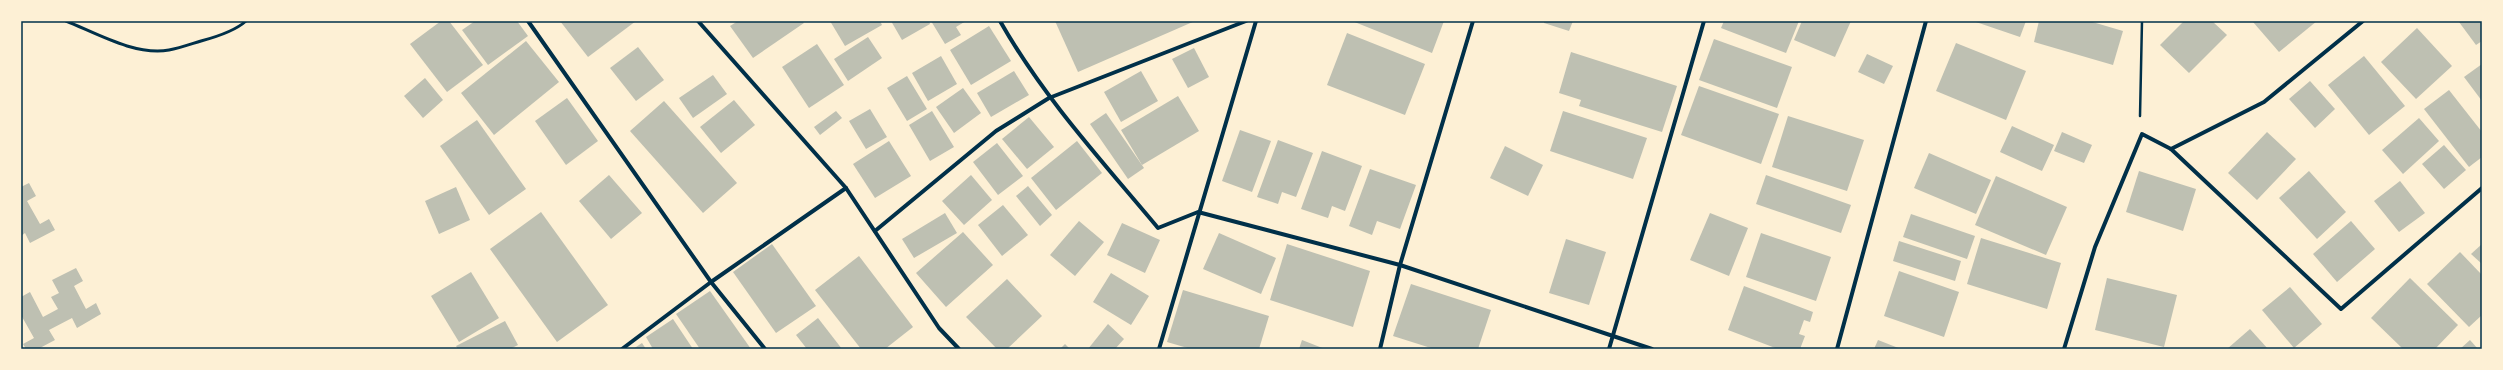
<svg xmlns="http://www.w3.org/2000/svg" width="2503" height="370" font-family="'Noto Sans',sans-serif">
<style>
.building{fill:#bec0b2}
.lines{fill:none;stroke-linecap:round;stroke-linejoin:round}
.path{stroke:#003049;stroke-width:2.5}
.service{stroke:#003049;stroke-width:3}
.minor{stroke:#003049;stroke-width:4}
.neatline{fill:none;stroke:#003049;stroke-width:1.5}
</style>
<rect width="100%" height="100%" fill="#fdf0d5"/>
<g class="building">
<polygon points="441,21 449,21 483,65 447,92 410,44"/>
<polygon points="475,21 517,21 528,36 488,65 462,30"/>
<polygon points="560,21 636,21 588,57"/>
<polygon points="738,21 802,21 804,23 753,58 730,26"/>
<polygon points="830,21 880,21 882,25 845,46"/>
<polygon points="891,21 929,21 930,24 902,40"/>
<polygon points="931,21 966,21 956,27 961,35 945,44"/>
<polygon points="1055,21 1195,21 1078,72"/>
<polygon points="1352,21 1444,21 1432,53"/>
<polygon points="1544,21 1573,21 1569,31 1544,23"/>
<polygon points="1724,21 1799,21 1786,53 1721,28"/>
<polygon points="1802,21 1851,21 1835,57 1794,40"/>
<polygon points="1973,21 2026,21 2020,37"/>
<polygon points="2039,21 2089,21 2123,31 2113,65 2034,42"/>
<polygon points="2184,21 2212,21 2227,35 2189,73 2160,45"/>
<polygon points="2255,21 2317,21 2279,52 2253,22"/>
<polygon points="2460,21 2482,21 2482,41 2476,45 2459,22"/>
<polygon points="989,26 1011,61 971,85 950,50"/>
<polygon points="2417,28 2452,66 2416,99 2381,62"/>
<polygon points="1347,33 1425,64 1405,115 1327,85"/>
<polygon points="868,37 882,58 848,81 834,59"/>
<polygon points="1714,39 1792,67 1777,108 1699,80"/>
<polygon points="526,41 559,82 494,135 461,93"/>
<polygon points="1956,43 2026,71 2006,120 1936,91"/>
<polygon points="817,44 844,85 809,108 782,67"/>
<polygon points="638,47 664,80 636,101 610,68"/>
<polygon points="1194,48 1209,77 1188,88 1172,59"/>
<polygon points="1571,52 1677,86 1662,132 1579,106 1581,100 1559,93"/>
<polygon points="1867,54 1893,66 1884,84 1858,72"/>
<polygon points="941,56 957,84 928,101 912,73"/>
<polygon points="2364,56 2405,106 2369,135 2328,85"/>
<polygon points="2482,64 2482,101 2464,77"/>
<polygon points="1014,71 1029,95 991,117 977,93"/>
<polygon points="1141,71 1158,101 1121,122 1104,92"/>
<polygon points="713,75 727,94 693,118 679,98"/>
<polygon points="907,76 927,109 907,121 887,88"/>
<polygon points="425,78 443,100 423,118 404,96"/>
<polygon points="2310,81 2335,109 2315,128 2289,99"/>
<polygon points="1699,86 1779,114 1761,164 1681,135"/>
<polygon points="963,88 981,113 954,133 936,107"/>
<polygon points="2449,90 2482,132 2482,157 2469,167 2424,109"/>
<polygon points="1178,96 1199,131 1142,165 1121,130"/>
<polygon points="567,98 598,141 566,165 535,121"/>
<polygon points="734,100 755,125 721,153 700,127"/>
<polygon points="664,101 737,183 703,213 630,131"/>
<polygon points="870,109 887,137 866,149 849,121"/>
<polygon points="836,111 842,118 820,135 814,127"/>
<polygon points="932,111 954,147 930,161 909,125"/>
<polygon points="1563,111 1647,138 1633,179 1550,151"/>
<polygon points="1106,113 1144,168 1128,179 1090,124"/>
<polygon points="1788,116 1864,140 1847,191 1772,167"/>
<polygon points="1029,117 1054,147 1027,169 1002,139"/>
<polygon points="2419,118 2439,141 2403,174 2382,150"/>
<polygon points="477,120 526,189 489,215 440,146"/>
<polygon points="2012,126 2054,145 2042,171 2000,152"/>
<polygon points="1240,130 1271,141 1252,192 1222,181"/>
<polygon points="2062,132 2092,145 2084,163 2054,151"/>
<polygon points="2267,132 2296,159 2257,200 2228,173"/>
<polygon points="1278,140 1313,153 1296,197 1282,192 1278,204 1257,197"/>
<polygon points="889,141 911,176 875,198 853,164"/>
<polygon points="1077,141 1102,173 1056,210 1031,178"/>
<polygon points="997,143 1023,176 998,195 973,162"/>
<polygon points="2444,145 2466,170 2444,189 2422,164"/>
<polygon points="1505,146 1543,165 1528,196 1490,178"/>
<polygon points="1322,151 1362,166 1345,211 1332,206 1328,218 1301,209"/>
<polygon points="1929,153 1991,180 1976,214 1914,188"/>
<polygon points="1370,169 1416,185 1400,229 1377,221 1372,235 1349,226"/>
<polygon points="2139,171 2196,189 2183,231 2126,212"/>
<polygon points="2309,171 2346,212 2317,239 2279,198"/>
<polygon points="609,175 642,213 611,239 579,201"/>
<polygon points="971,175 992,200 964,225 942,201"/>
<polygon points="1766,175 1851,205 1841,233 1756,204"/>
<polygon points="1996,176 2067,207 2046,255 1975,225"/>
<polygon points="2400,181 2425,213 2399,232 2374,201"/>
<polygon points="29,183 36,196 27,201 40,224 49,219 55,230 30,243 25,233 21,236 21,187"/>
<polygon points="1028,186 1052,215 1040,226 1016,196"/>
<polygon points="456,187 470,220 439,234 425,201"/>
<polygon points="1003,205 1028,235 1002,256 978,225"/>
<polygon points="541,212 608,305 557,342 490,249"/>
<polygon points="945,213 957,233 914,258 902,239"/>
<polygon points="1710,213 1748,228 1729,276 1690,260"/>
<polygon points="1911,214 1975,236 1967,259 1903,237"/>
<polygon points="1079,221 1104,242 1075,276 1050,255"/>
<polygon points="2351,221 2375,249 2337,282 2313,254"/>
<polygon points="1122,223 1160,240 1145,273 1107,255"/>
<polygon points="963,232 993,265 946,307 916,273"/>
<polygon points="1219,233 1276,258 1261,294 1203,269"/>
<polygon points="1761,233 1831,257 1816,301 1746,277"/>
<polygon points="1981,238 2061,263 2047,309 1967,284"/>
<polygon points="1566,239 1606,252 1589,305 1549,293"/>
<polygon points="1899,241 1961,261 1955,281 1893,261"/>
<polygon points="772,244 816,306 776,333 733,272"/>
<polygon points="1287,244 1370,271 1353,327 1270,300"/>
<polygon points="2482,244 2482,264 2471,254"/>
<polygon points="2460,252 2482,275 2482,315 2469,327 2427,284"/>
<polygon points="859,256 913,327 885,349 861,349 815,290"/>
<polygon points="76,268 83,281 74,286 86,309 96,303 101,314 77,328 72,318 49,330 55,340 38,349 26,349 23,344 34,338 21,315 21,297 30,292 43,317 58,309 51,297 59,293 52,280"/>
<polygon points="1899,271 1959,292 1944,337 1884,316"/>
<polygon points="471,272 499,318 459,342 431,296"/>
<polygon points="1111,273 1149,296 1131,325 1093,302"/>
<polygon points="2107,278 2177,295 2164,347 2095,330"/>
<polygon points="2410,278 2458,325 2435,349 2403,349 2371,318"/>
<polygon points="1007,279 1042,316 1007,349 997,349 966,317"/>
<polygon points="1411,284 1491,310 1478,349 1434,349 1393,336"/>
<polygon points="1744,286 1813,312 1810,322 1804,320 1799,334 1805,336 1800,349 1778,349 1728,330"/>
<polygon points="2290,287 2322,324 2294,348 2262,310"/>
<polygon points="1183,290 1269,316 1259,349 1191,349 1167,342"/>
<polygon points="710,291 751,349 700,349 676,314"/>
<polygon points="818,318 842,349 807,349 796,335"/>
<polygon points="673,319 693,349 653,349 646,337"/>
<polygon points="505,321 518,345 510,349 458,349 456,346"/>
<polygon points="1108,324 1124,339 1115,349 1088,349"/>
<polygon points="2250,329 2268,349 2227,349"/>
<polygon points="1302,340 1325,349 1299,349"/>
<polygon points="1878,340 1901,349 1874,349"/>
<polygon points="2470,340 2478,349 2460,349"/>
<polygon points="642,343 646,349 633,349"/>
<polygon points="1065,344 1070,349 1060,349"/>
</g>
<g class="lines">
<polyline class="path" points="2140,116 2142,21"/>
<path class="service" d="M66 21C96 33 135 56 169 50 180 48 191 44 201 41 216 37 235 31 246 21"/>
<g class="minor">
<polyline points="528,21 711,282 765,349"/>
<polyline points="698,21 846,188 939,328 959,349"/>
<path d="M1000 21C1043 97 1102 161 1158 228L1198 212 1400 265 1652 349"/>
<polyline points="2171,149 2264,102 2363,21"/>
<polyline points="875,231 996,131 1049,98 1246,21"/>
<polyline points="622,349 711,282 846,188"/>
<polyline points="1159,349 1256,21"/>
<polyline points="1380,349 1400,265 1473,21"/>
<polyline points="1609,349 1704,21"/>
<polyline points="1837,349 1926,21"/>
<polyline points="2064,349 2095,247 2142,134 2171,149 2341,309 2482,188"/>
</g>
</g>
<rect width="2503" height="370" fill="none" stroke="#fdf0d5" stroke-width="44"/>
<rect x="22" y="22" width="2459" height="326" class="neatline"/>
</svg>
